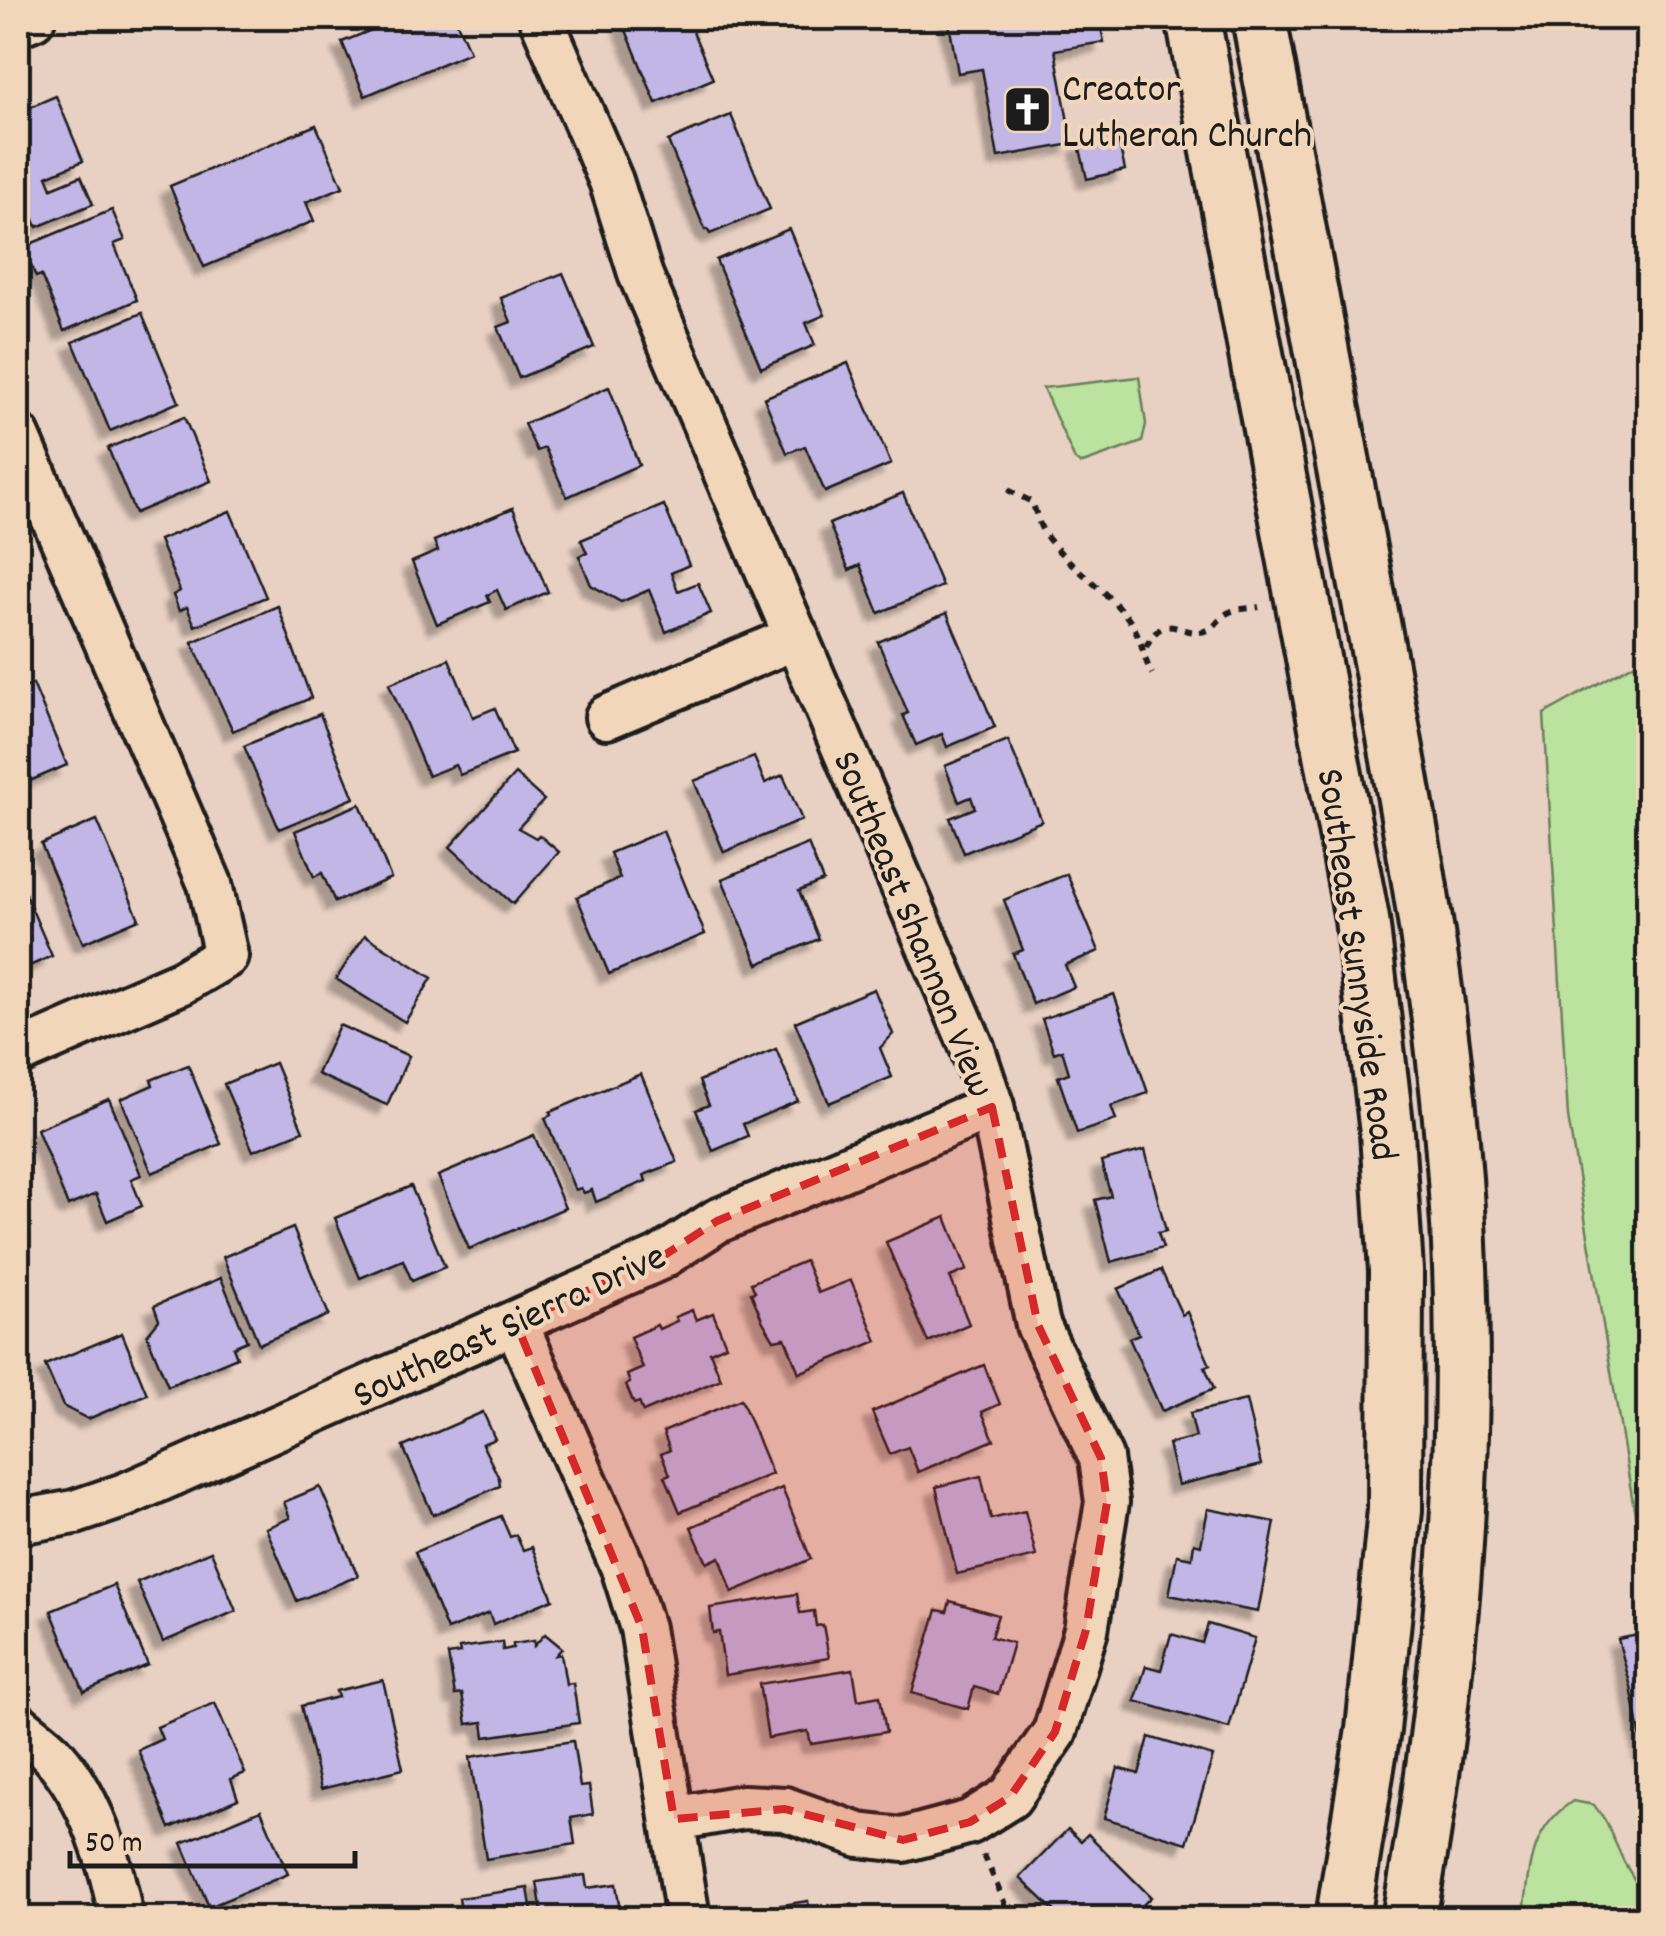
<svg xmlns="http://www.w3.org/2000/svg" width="1666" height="1936" font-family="Dekko,sans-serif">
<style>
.green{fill:#bbe29e;stroke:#6c7f5d;stroke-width:2.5}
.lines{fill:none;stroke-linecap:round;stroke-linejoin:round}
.stream{stroke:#64849c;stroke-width:11}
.building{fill:#c2b6e7;stroke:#1c1c1c;stroke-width:2.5;filter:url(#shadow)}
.minor-casing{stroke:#1c1c1c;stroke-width:50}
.major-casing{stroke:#1c1c1c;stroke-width:60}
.path{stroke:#1c1c1c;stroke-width:6;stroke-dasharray:8 8;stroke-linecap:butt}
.minor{stroke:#f2d6b9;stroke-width:42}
.major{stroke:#f2d6b9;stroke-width:52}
.marked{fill:#d62828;fill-opacity:0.2;stroke:#d62828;stroke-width:8;stroke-dasharray:20 12;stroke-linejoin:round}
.labels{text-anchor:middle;stroke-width:8;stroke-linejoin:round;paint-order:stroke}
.poi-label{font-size:40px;fill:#1c1c1c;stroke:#f2d6b9;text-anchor:start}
.street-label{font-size:40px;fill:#1c1c1c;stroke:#f2d6b9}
</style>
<defs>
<filter id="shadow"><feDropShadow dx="-9" dy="9" stdDeviation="2.5" flood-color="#0004"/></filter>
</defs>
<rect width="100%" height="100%" fill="#e8d0c2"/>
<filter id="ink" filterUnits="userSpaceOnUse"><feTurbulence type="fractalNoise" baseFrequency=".01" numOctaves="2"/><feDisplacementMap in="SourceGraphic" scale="20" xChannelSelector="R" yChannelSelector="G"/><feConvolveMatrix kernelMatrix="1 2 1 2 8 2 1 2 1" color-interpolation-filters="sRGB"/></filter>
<g filter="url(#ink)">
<g class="green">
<polygon points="1139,377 1146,424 1142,442 1080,464 1075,460 1043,388"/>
<polygon points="1648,656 1648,1561 1638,1532 1568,1117 1544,714"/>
<path d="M1573 1801 1594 1805 1606 1822 1624 1862 1648 1903V1918H1523C1531 1870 1528 1830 1573 1801Z"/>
</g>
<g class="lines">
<polyline class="stream" points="1645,667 1648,728"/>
</g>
<g class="building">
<polygon points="401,18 455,18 470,52 365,96 342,42"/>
<polygon points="621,18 687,18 713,79 656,103"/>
<polygon points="948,18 1099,18 1104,42 1055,50 1072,144 998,157 982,69 958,73"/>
<polygon points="56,96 83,161 47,176 52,188 81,176 93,204 37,227 33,217 26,221 18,201 18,161 23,158 18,146 18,112"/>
<polygon points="731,115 770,209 710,234 707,229 705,230 668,141"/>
<polygon points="316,125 343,187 306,202 314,221 204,267 170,186"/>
<polygon points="1117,135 1125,170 1087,179 1079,144"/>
<polygon points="112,210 125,240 114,244 137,300 64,331 41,275 36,277 23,247"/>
<polygon points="789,229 825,315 806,323 815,345 761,368 716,260"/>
<polygon points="563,273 594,347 519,378 498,327 511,322 501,298"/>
<polygon points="142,313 179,402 110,431 73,342"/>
<polygon points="848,363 891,464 825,492 805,446 787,453 764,398"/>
<polygon points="609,387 639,465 567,497 545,448 537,451 524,424"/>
<polygon points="184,417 211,481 135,513 108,448"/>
<polygon points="903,493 942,586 879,613 860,565 849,570 829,524"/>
<polygon points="664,505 689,565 671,573 678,591 698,583 711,613 666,632 649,590 621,602 591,585 579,556 587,553 581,540"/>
<polygon points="513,508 548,592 506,610 497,590 487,595 490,602 437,624 412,562 438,551 434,541"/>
<polygon points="230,511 266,597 195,626 187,607 179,611 173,595 180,591 159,540"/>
<polygon points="278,606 311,698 233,731 192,642"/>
<polygon points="947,613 995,727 947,747 942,734 916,745 903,715 908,713 878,642"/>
<polygon points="449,659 473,717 495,708 514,753 460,775 455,765 428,776 389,684"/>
<polygon points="33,684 67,765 18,786 18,691"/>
<polygon points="320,714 354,798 279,829 244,746"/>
<polygon points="1008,740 1042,821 964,853 950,818 975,808 971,797 959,802 945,766"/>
<polygon points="754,757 765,783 783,775 802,820 724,852 694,781"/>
<polygon points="515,774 544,800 518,828 536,838 539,835 559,852 513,904 450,847"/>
<polygon points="360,804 391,878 335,902 322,873 314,877 295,831"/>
<polygon points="97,820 139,919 83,943 41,844"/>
<polygon points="663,831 705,934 609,974 577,897 620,878 610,853"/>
<polygon points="808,844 823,881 799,891 819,939 758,964 722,879"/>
<polygon points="1067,874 1099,951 1065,965 1074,987 1033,1004 1013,954 1023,950 1004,900"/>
<polygon points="21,884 52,956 18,971 18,886"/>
<polygon points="365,935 432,978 405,1022 336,979"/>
<polygon points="874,989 893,1034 880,1048 892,1077 829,1103 795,1022"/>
<polygon points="1114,994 1148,1093 1111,1106 1116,1120 1077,1133 1058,1077 1069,1073 1062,1050 1054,1053 1042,1019"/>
<polygon points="339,1025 409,1056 387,1105 317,1074"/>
<polygon points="776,1049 798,1101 743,1124 748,1136 713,1151 696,1110 709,1105 699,1081"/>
<polygon points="275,1063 303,1131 253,1151 224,1084"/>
<polygon points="188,1065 221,1144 152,1173 121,1099 153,1085 151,1080"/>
<polygon points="641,1074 677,1162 644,1175 646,1181 596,1202 592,1190 584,1193 581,1188 575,1190 545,1118 551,1115 550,1112"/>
<polygon points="109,1099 141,1175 131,1179 142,1206 107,1221 96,1194 68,1206 37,1129"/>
<polygon points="534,1135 565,1208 469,1249 438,1176"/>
<polygon points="1145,1150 1166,1231 1158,1233 1163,1248 1111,1262 1095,1200 1111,1196 1101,1162"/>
<polygon points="411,1186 445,1267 412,1281 403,1260 360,1278 335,1218"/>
<polygon points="946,1217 967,1270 950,1277 969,1324 928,1342 886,1242"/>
<polygon points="293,1228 329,1315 259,1344 223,1257"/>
<polygon points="805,1261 818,1293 851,1280 877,1341 799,1373 785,1338 774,1340 763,1322 751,1293 755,1292 751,1283"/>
<polygon points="1161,1270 1182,1315 1187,1312 1210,1365 1205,1367 1214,1389 1162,1411 1129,1338 1139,1334 1118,1289"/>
<polygon points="221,1278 247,1341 233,1347 237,1357 168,1386 147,1335 159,1320 154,1306"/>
<polygon points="692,1310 696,1320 713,1313 726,1345 710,1352 721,1379 643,1412 639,1402 634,1404 626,1385 630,1383 627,1375 643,1368 630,1337 657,1325 659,1329 677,1321 675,1317"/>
<polygon points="122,1333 147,1394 88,1419 63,1406 45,1365"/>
<polygon points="984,1365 1000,1404 982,1412 994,1440 918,1472 908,1447 890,1454 872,1412"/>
<polygon points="741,1399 772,1474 680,1512 665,1476 670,1474 661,1454 670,1450 663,1432"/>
<polygon points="1246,1400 1261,1465 1178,1485 1168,1444 1196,1437 1190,1413"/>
<polygon points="483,1412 495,1439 482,1444 499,1478 500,1486 433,1515 403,1447"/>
<polygon points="981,1476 991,1519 1025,1511 1036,1556 957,1574 936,1487"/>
<polygon points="320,1487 358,1576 297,1601 266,1528 290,1518 284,1502"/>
<polygon points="782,1488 811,1559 732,1592 720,1557 707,1563 691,1527"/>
<polygon points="1208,1509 1275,1522 1258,1612 1169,1595 1177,1555 1192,1558 1194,1543 1201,1545"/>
<polygon points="501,1516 510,1537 516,1535 523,1550 532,1547 553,1599 493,1624 489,1613 447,1630 415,1552"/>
<polygon points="211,1551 236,1611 163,1642 137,1582"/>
<polygon points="114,1585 148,1665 84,1692 51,1611"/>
<polygon points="797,1594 800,1613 814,1611 816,1626 823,1625 829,1658 725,1675 719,1632 713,1633 710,1608"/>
<polygon points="950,1601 998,1615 991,1637 1013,1643 998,1694 974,1687 968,1709 912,1693 937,1610 947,1612"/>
<polygon points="1208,1624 1255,1638 1229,1728 1135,1701 1146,1666 1161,1670 1171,1634 1202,1643"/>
<polygon points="1648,1633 1648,1753 1644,1754 1631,1687 1618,1639"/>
<polygon points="545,1634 562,1648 556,1655 561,1654 566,1684 573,1683 579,1723 485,1737 483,1722 467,1724 462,1694 455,1695 448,1655 460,1653 459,1648 502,1642 503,1650 513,1648 513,1644 534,1641 534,1646"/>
<polygon points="853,1669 858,1700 880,1696 886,1732 811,1744 808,1731 768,1738 759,1684"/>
<polygon points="383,1680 403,1769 321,1789 301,1706 338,1697 336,1691"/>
<polygon points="215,1703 245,1773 231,1779 238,1799 170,1828 138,1750 162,1739 157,1727"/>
<polygon points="1149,1737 1213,1756 1187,1843 1104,1818 1118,1768 1139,1774"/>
<polygon points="573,1741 580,1787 589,1786 593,1814 571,1818 575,1844 486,1859 470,1757"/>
<polygon points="261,1810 288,1874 209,1907 182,1843"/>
<polygon points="1068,1829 1081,1841 1088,1834 1151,1897 1130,1918 1062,1918 1020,1878"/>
<polygon points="585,1875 587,1888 616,1884 621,1918 543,1918 537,1882"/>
<polygon points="528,1888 533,1918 462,1918 459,1898"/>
<polygon points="808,1901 810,1915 822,1913 821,1909 852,1904 855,1918 764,1918 762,1908"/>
<polygon points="980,1908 985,1918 925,1918 943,1911 946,1917 959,1912 961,1917"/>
<polygon points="48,1912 49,1918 18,1918 18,1917"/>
</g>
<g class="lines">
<defs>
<g id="minor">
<polyline points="541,18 611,181 641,276 972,1047 992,1107 1038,1325 1101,1458 1107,1502 1086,1630 1055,1732 1010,1797 970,1822 903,1840 859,1835 785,1809 743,1807 674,1819"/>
<polyline points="18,24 33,18"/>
<polyline points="18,436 210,884 226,956 182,982 18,1053"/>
<polyline points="607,717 797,637"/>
<polyline points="516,1323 623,1568 642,1628 688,1918"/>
<polyline points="18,1522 75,1512 125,1495 660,1258 717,1221 992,1107"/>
<path d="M18 1725C29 1735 43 1744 53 1755 91 1797 112 1865 121 1918"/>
</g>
<g id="major">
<polyline points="1193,18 1362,919 1387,1133 1396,1271 1395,1510 1373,1730 1343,1918"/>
<path d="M1259 18C1295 210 1331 403 1368 596 1404 790 1441 982 1455 1178 1474 1426 1453 1675 1409 1918"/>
</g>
</defs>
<use href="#minor" class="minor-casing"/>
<use href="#major" class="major-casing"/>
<g class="path">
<path d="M1008 490 1032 502C1036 511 1038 523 1043 531 1060 559 1104 588 1127 617 1145 641 1140 652 1152 674"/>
<path d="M1146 647C1165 607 1183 640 1208 630 1216 627 1219 618 1226 614 1235 608 1249 609 1259 607"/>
<polyline points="984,1855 1011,1918"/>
</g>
<use href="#minor" class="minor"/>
<use href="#major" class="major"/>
</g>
</g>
<path class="marked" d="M992 1107 1038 1325 1101 1458 1107 1502 1086 1630 1055 1732 1010 1797 970 1822 903 1840 785 1809 674 1819 642 1628 516 1323 660 1258 717 1221Z"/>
<defs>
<symbol id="church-square" viewBox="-11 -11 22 22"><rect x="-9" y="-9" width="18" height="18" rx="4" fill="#1c1c1c" stroke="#f2d6b9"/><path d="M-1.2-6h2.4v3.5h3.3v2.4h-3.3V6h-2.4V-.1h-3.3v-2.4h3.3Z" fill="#fff"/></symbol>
</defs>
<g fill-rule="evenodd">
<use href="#church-square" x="1000" y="82" width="55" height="55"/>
</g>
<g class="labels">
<g class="poi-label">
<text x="1062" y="100">Creator<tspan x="1062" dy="46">Lutheran Church</tspan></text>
</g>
<g class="street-label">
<text transform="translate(916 923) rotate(68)" y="14">Southeast Shannon View</text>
<text transform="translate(1360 964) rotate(82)" y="14">Southeast Sunnyside Road</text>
<text transform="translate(508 1323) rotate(-25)" y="14">Southeast Sierra Drive</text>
</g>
</g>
<rect width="1666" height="1936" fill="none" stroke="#f2d6b9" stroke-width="60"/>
<rect x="30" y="30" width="1606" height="1876" fill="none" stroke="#1c1c1c" stroke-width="4" filter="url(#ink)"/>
<path d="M70 1851v15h285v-15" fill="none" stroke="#1c1c1c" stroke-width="5"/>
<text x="85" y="1851" font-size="30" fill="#1c1c1c" stroke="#f2d6b9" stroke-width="8" paint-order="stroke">50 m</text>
</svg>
